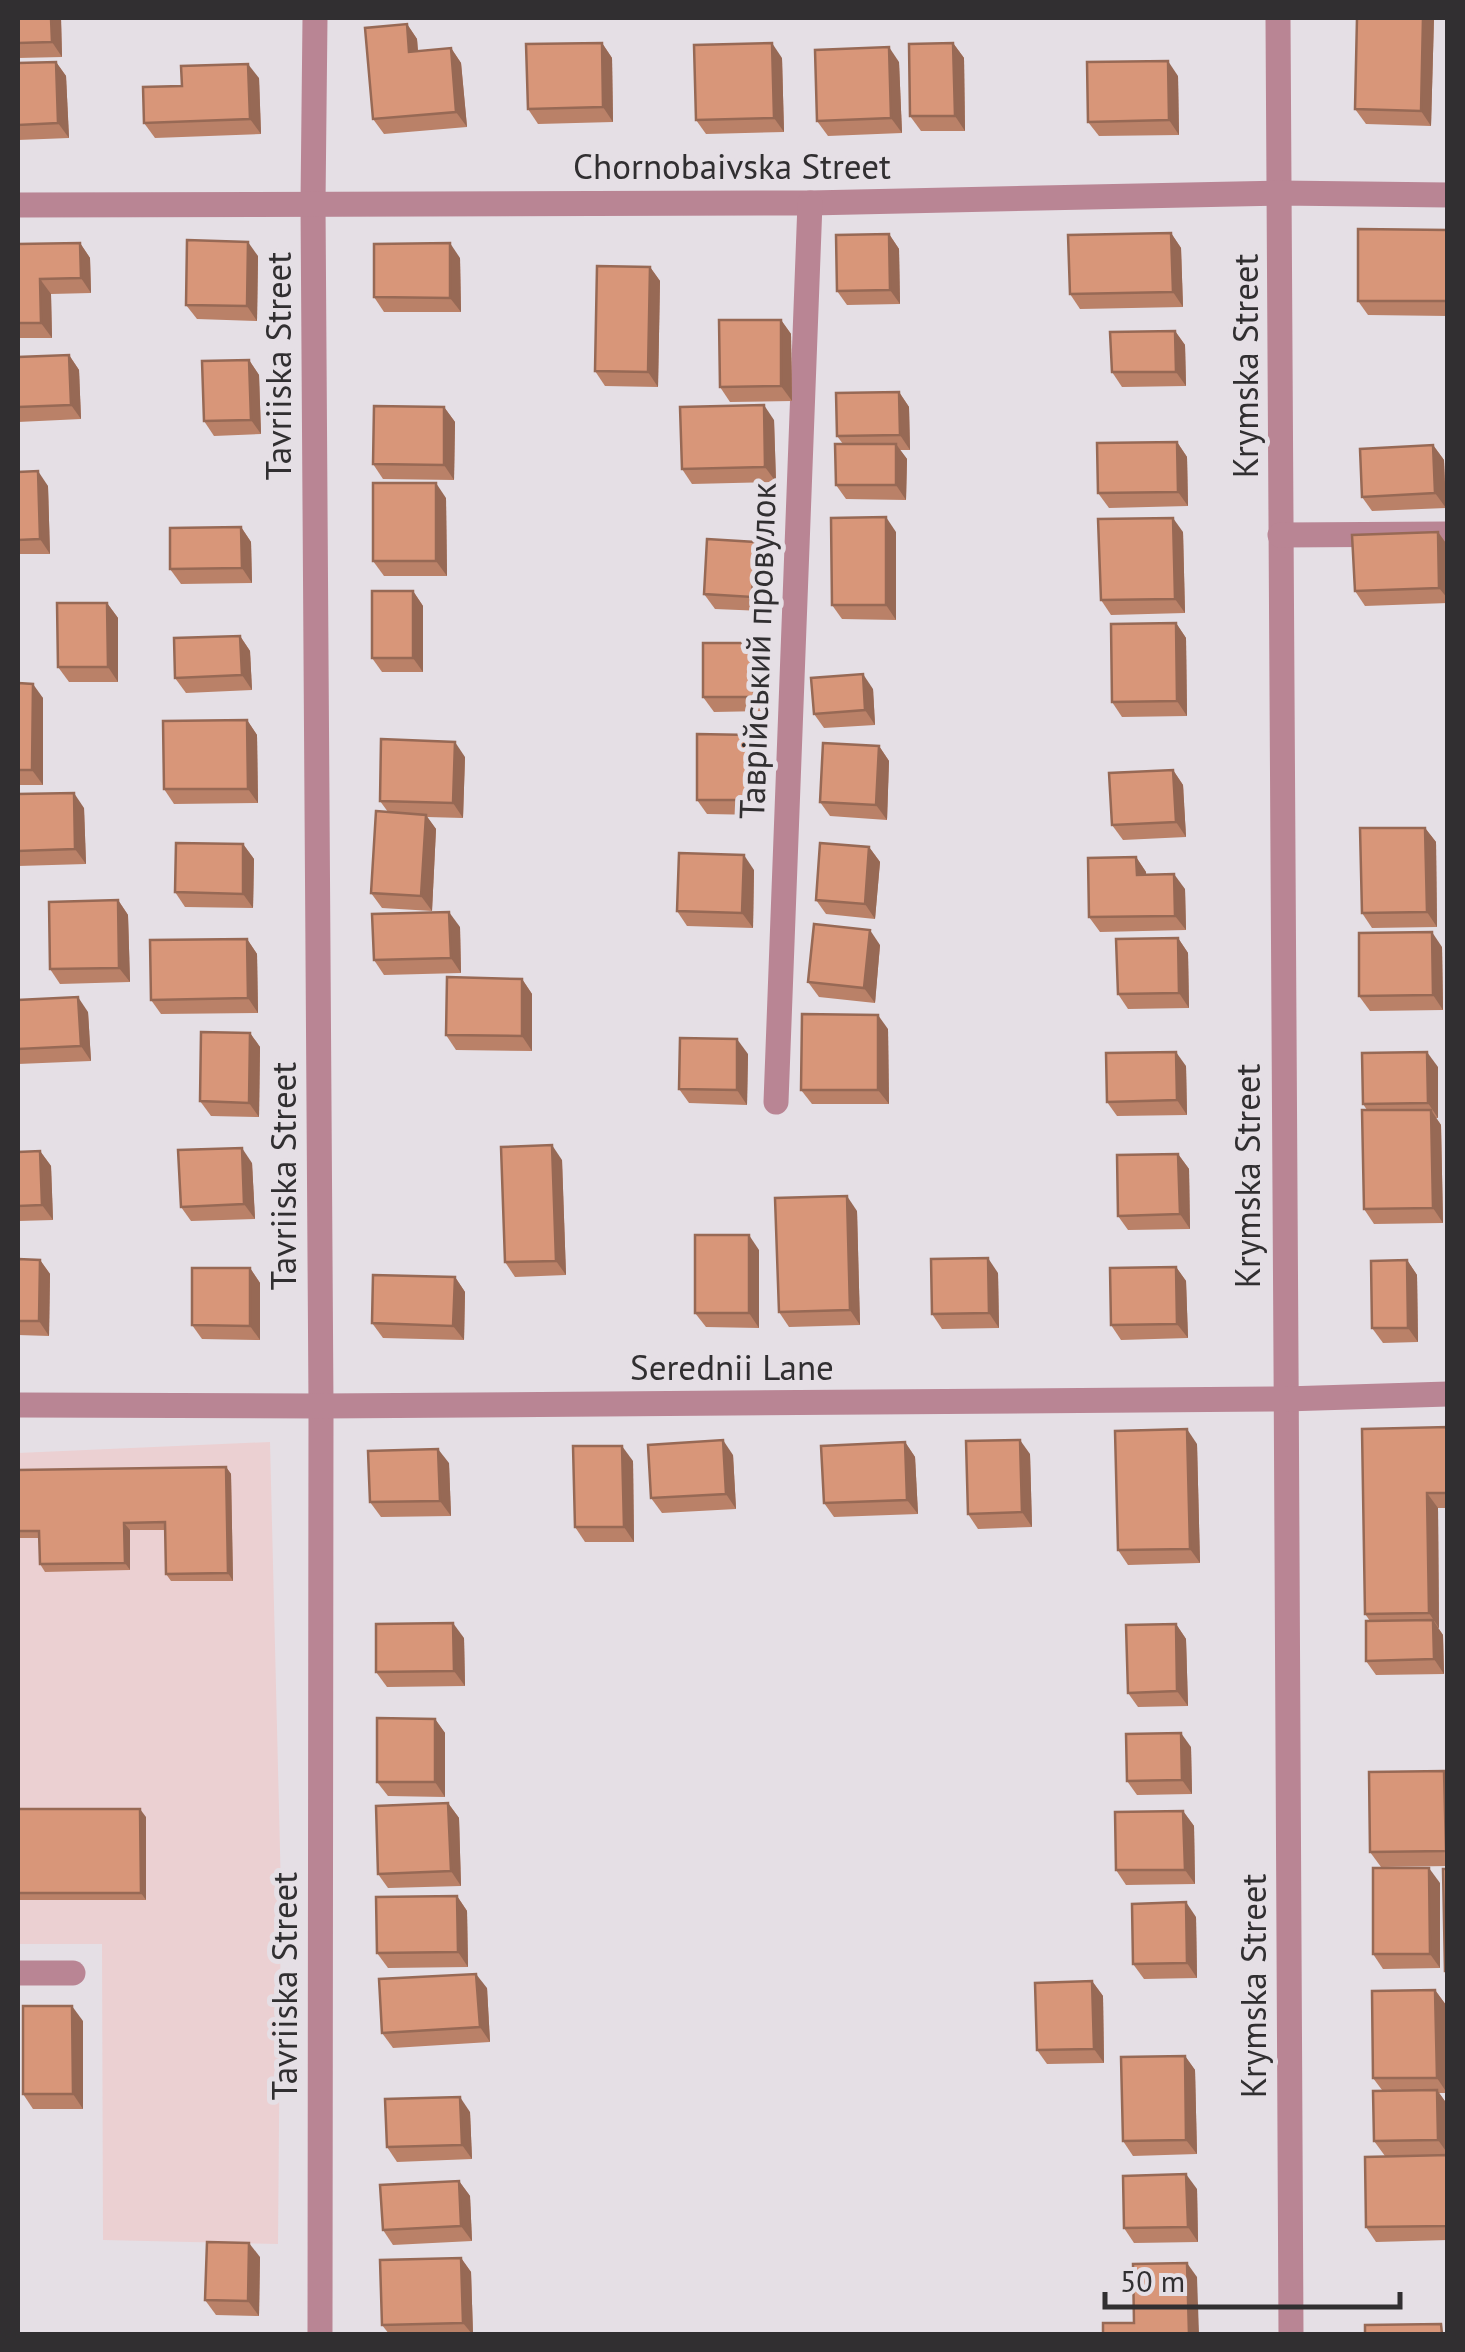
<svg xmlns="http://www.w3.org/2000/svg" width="1465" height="2352" font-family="'PT Sans',sans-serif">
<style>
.education{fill:#ebd0d2}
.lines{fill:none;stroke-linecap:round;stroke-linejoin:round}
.minor{stroke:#b98594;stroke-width:25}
.wall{fill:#ba8168}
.shaded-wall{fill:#976955}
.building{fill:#d89679;stroke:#976955;stroke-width:2.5}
.labels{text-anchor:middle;stroke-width:10;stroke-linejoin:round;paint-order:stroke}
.street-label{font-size:35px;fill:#312f31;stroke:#e5dfe5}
</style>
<rect width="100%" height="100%" fill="#e5dfe5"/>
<polygon class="education" points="270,1442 281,1891 278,2244 103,2240 102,1944 18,1944 18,1453"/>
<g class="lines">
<g class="minor">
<polyline points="315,18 313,203 321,1406 320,2334"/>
<path d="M1278 18C1285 790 1286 1562 1291 2334"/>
<polyline points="18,205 810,203 1279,193 1448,195"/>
<polyline points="1280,535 1448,534"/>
<polyline points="776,1102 810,203"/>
<polyline points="18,1405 321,1406 1285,1399 1448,1394"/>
<polyline points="18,1973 73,1973"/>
</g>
</g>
<g class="wall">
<polygon points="18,18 61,18 62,57 18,58"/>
<polygon points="1357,18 1434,18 1431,126 1366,124 1355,109"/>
<polygon points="407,24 417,39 418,51 451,48 461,63 467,127 384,134 373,119"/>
<polygon points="602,43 612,58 613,122 538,124 528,109"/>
<polygon points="953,43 964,58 965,131 921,131 910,116"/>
<polygon points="782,58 784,132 706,134 696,120"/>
<polygon points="56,62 66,76 69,138 18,140 18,63"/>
<polygon points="899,62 902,133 828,136 817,121"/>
<polygon points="1178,76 1179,135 1099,136 1088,122"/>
<polygon points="259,78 261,134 155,138 144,123 182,86"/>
<polygon points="1448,230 1448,316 1368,315 1358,301"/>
<polygon points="1171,233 1181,248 1183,307 1080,309 1070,294"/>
<polygon points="889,234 899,249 900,304 847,305 837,291"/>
<polygon points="80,243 90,258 91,293 51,294 52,338 18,338 18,244"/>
<polygon points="258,256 257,321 197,319 186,305"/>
<polygon points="460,258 461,312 384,312 374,297"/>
<polygon points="650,267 660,281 658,387 605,386 595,371"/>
<polygon points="781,320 791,334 792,401 730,402 720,387"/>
<polygon points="1175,331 1185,345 1186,386 1122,387 1112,372"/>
<polygon points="69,355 79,370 81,419 18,422 18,357"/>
<polygon points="249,360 259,375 261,434 214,436 204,421"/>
<polygon points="899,392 909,407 910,450 900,450 907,459 906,500 846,499 836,485 843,444 837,436"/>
<polygon points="444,407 455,422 454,480 383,479 373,464"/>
<polygon points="774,420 776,482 692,484 682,469"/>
<polygon points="1177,442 1187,457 1188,506 1109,508 1098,493"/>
<polygon points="1433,445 1444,460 1446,508 1372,511 1362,497"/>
<polygon points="18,472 48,486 50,554 18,554"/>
<polygon points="446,498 447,576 384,576 373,561"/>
<polygon points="241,527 251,542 252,583 181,584 170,569"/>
<polygon points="896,532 896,620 842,619 832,605"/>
<polygon points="1183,532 1185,613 1111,615 1101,600"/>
<polygon points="1438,532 1448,546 1448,603 1365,606 1355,591"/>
<polygon points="765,556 763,611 715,609 704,594"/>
<polygon points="413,591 423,606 423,672 382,672 372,658"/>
<polygon points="107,603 118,618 118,682 69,682 58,667"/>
<polygon points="1176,623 1186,638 1187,716 1122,717 1112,702"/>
<polygon points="240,636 250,651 252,690 186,693 175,678"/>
<polygon points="764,658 765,711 714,712 703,697"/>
<polygon points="18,683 43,698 43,785 18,785"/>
<polygon points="873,689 875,725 824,728 814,714"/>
<polygon points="247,720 257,735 258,803 174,804 164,789"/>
<polygon points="750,735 760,750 760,815 707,814 697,800"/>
<polygon points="879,746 889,761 887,820 830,816 820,802"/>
<polygon points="465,757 463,818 427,817 436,829 432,911 382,908 371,893 388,812 380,801"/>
<polygon points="1173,770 1183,785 1186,837 1123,840 1112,825"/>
<polygon points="18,794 84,808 86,864 18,866"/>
<polygon points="1425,828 1436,842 1437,927 1372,928 1362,913"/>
<polygon points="243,844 254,859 253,908 185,907 175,892"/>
<polygon points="869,847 880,862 875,919 826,914 816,900"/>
<polygon points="1136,857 1146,872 1146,875 1185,889 1186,930 1100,932 1089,917"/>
<polygon points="754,870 753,928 687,926 677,911"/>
<polygon points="118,900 128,915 130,982 60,984 50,969"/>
<polygon points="460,927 461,973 384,975 374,960"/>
<polygon points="1178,938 1188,953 1189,1008 1128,1009 1118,994"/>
<polygon points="247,939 257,954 258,1013 161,1014 151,1000"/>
<polygon points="880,945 875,1003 819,997 808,982"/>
<polygon points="1442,947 1443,1010 1370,1011 1359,996"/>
<polygon points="522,979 532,994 532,1051 456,1050 446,1035"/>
<polygon points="18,1000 88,1012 91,1061 18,1064"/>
<polygon points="888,1029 889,1104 812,1104 801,1090"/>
<polygon points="250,1033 260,1047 259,1117 211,1116 200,1101"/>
<polygon points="748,1054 747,1105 689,1103 679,1089"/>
<polygon points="1186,1066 1187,1115 1117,1116 1107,1102"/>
<polygon points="1438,1067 1438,1118 1436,1118 1441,1125 1443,1223 1374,1224 1364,1209 1367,1110 1363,1104"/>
<polygon points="40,1151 51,1166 53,1220 18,1221 18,1152"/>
<polygon points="1178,1154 1189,1169 1190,1229 1128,1230 1118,1216"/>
<polygon points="562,1160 566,1275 515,1277 505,1262"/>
<polygon points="252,1163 255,1219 191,1221 181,1207"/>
<polygon points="857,1211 860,1325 789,1327 779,1312"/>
<polygon points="759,1250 759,1328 706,1327 695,1313"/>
<polygon points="18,1259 40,1260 50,1274 49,1336 18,1335"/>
<polygon points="1407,1260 1417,1275 1418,1342 1383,1343 1372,1328"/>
<polygon points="1176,1267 1186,1281 1188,1338 1121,1340 1111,1325"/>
<polygon points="250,1268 260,1283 260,1340 202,1339 192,1325"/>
<polygon points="998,1273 999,1328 942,1329 932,1314"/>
<polygon points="455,1277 465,1292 464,1340 383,1338 372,1323"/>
<polygon points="1448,1427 1448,1508 1438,1508 1439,1628 1438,1628 1443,1635 1444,1674 1376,1675 1366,1661 1370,1621 1365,1614"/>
<polygon points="905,1442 915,1457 918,1514 834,1517 824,1503"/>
<polygon points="1197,1444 1200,1563 1128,1565 1118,1550"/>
<polygon points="1030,1454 1032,1527 978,1529 968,1514"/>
<polygon points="733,1455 736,1509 662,1513 651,1498"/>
<polygon points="633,1461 634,1542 585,1542 575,1527"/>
<polygon points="449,1463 451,1516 381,1517 370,1502"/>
<polygon points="226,1467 231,1474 233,1581 171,1581 166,1574 165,1530 130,1530 130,1570 45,1572 40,1564 39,1538 18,1538 18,1470"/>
<polygon points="1176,1624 1186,1639 1188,1706 1138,1707 1128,1693"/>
<polygon points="464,1638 465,1686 387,1687 376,1672"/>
<polygon points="435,1719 445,1733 445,1797 388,1796 377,1782"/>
<polygon points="1191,1747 1192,1794 1137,1795 1127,1781"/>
<polygon points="1444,1771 1448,1776 1448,1866 1381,1867 1370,1852"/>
<polygon points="448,1803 459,1818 461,1886 388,1888 378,1874"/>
<polygon points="18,1809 146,1817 146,1900 18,1900"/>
<polygon points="1183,1811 1194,1826 1195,1884 1126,1885 1116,1870"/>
<polygon points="1440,1883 1440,1968 1383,1969 1373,1954"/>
<polygon points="457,1896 467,1911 468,1967 388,1968 377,1953"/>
<polygon points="1196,1917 1197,1978 1144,1979 1133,1964"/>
<polygon points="1092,1981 1103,1996 1104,2063 1047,2064 1037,2050"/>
<polygon points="487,1988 490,2042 393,2048 382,2033"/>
<polygon points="1435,1990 1446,2005 1447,2093 1439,2093 1447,2104 1448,2155 1385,2156 1374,2141 1382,2090 1373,2078"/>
<polygon points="83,2021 83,2109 33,2109 23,2094"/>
<polygon points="1185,2056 1195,2070 1197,2154 1133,2156 1123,2141"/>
<polygon points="470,2112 472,2159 397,2162 387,2147"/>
<polygon points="1448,2155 1448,2240 1376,2242 1366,2227"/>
<polygon points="459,2181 470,2196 472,2241 393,2245 383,2230"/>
<polygon points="1197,2189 1198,2242 1134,2243 1124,2228"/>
<polygon points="260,2257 259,2316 216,2315 205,2300"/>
<polygon points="461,2258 471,2272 473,2334 389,2334 382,2325"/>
</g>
<g class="shaded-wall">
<polygon points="51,18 61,18 62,57 52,42"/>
<polygon points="1423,18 1434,18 1431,126 1421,111"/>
<polygon points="407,24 417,39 419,66 409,52"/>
<polygon points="602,43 612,58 613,122 603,107"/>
<polygon points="772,43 782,58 784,132 774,118"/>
<polygon points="953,43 964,58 965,131 955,116"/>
<polygon points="889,47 899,62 902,133 891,118"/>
<polygon points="451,48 461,63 467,127 456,112"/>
<polygon points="1168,61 1178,76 1179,135 1169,120"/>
<polygon points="56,62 66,76 69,138 58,123"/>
<polygon points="248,64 259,78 261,134 250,119"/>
<polygon points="1171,233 1181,248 1183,307 1173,292"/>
<polygon points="889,234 899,249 900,304 890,290"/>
<polygon points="248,242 258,256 257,321 247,306"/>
<polygon points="80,243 90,258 91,293 81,278"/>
<polygon points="450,243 460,258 461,312 450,298"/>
<polygon points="650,267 660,281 658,387 648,372"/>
<polygon points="40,279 51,294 52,338 41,323"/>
<polygon points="781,320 791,334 792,401 781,386"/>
<polygon points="1175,331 1185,345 1186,386 1176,372"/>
<polygon points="69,355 79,370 81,419 71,405"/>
<polygon points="249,360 259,375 261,434 251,420"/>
<polygon points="899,392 909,407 910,450 900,435"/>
<polygon points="764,405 774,420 776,482 765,467"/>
<polygon points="444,407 455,422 454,480 444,465"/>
<polygon points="1177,442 1187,457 1188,506 1178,492"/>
<polygon points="896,444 907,459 906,500 896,485"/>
<polygon points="1433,445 1444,460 1446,508 1435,493"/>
<polygon points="38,471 48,486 50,554 40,539"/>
<polygon points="436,483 446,498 447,576 436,561"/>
<polygon points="886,517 896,532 896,620 886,605"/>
<polygon points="1173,518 1183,532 1185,613 1175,599"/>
<polygon points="241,527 251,542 252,583 242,568"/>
<polygon points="1438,532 1448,546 1448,599 1439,588"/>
<polygon points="755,542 765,556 763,611 752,597"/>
<polygon points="413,591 423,606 423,672 413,658"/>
<polygon points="107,603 118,618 118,682 108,667"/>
<polygon points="1176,623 1186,638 1187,716 1177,701"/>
<polygon points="240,636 250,651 252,690 242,675"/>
<polygon points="754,643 764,658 765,711 754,697"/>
<polygon points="863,674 873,689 875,725 865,710"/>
<polygon points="33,684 43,698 43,785 32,770"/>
<polygon points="247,720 257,735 258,803 248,789"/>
<polygon points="750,735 760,750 760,815 750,800"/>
<polygon points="455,742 465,757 463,818 453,803"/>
<polygon points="879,746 889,761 887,820 876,805"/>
<polygon points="1173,770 1183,785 1186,837 1176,822"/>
<polygon points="74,793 84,808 86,864 75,849"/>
<polygon points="426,815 436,829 432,911 421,896"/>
<polygon points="1425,828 1436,842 1437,927 1427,912"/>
<polygon points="243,844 254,859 253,908 243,894"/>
<polygon points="869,847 880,862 875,919 865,904"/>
<polygon points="744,855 754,870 753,928 742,913"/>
<polygon points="1136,857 1146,872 1147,890 1137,875"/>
<polygon points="1174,874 1185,889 1186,930 1175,916"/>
<polygon points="118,900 128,915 130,982 119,968"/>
<polygon points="449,912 460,927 461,973 451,958"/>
<polygon points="870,930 880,945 875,1003 864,988"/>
<polygon points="1432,932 1442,947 1443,1010 1433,995"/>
<polygon points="1178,938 1188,953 1189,1008 1179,993"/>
<polygon points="247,939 257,954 258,1013 248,998"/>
<polygon points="522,979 532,994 532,1051 522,1036"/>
<polygon points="78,997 88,1012 91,1061 81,1046"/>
<polygon points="878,1015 888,1029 889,1104 878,1090"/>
<polygon points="250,1033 260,1047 259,1117 249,1103"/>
<polygon points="737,1039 748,1054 747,1105 737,1090"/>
<polygon points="1176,1052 1186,1066 1187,1115 1177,1100"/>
<polygon points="1427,1052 1438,1067 1438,1118 1428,1103"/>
<polygon points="1431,1110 1441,1125 1443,1223 1433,1208"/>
<polygon points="552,1145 562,1160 566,1275 556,1261"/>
<polygon points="242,1148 252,1163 255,1219 244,1204"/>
<polygon points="40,1151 51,1166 53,1220 42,1205"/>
<polygon points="1178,1154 1189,1169 1190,1229 1180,1214"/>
<polygon points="847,1196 857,1211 860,1325 850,1310"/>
<polygon points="749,1235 759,1250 759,1328 749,1313"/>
<polygon points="988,1258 998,1273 999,1328 989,1313"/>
<polygon points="40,1260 50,1274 49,1336 39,1321"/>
<polygon points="1407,1260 1417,1275 1418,1342 1408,1328"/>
<polygon points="1176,1267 1186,1281 1188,1338 1177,1324"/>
<polygon points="250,1268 260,1283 260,1340 250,1326"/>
<polygon points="455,1277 465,1292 464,1340 453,1326"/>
<polygon points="1187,1429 1197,1444 1200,1563 1190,1549"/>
<polygon points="723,1440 733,1455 736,1509 726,1494"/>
<polygon points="1020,1440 1030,1454 1032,1527 1022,1512"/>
<polygon points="905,1442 915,1457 918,1514 907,1500"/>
<polygon points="622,1446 633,1461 634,1542 624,1527"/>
<polygon points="438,1449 449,1463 451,1516 440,1501"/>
<polygon points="226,1467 231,1474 233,1581 228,1573"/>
<polygon points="1427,1493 1438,1508 1439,1628 1429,1613"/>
<polygon points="124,1523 130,1530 130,1570 125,1563"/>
<polygon points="1433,1620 1443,1635 1444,1674 1434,1659"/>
<polygon points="453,1623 464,1638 465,1686 454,1671"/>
<polygon points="1176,1624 1186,1639 1188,1706 1177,1691"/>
<polygon points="435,1719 445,1733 445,1797 435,1782"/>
<polygon points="1181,1733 1191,1747 1192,1794 1182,1780"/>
<polygon points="1444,1771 1448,1776 1448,1853 1446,1851"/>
<polygon points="448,1803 459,1818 461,1886 451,1871"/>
<polygon points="140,1809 146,1817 146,1900 141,1893"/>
<polygon points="1183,1811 1194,1826 1195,1884 1185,1870"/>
<polygon points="1429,1868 1440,1883 1440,1968 1430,1954"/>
<polygon points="457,1896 467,1911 468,1967 458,1952"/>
<polygon points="1186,1902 1196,1917 1197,1978 1187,1963"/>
<polygon points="476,1974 487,1988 490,2042 480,2027"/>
<polygon points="1092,1981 1103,1996 1104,2063 1094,2049"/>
<polygon points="1435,1990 1446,2005 1447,2093 1437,2078"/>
<polygon points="72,2006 83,2021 83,2109 73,2094"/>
<polygon points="1185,2056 1195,2070 1197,2154 1186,2140"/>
<polygon points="1437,2090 1447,2104 1448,2154 1438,2140"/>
<polygon points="460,2097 470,2112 472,2159 462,2145"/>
<polygon points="1186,2174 1197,2189 1198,2242 1188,2227"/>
<polygon points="459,2181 470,2196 472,2241 461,2226"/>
<polygon points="249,2243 260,2257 259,2316 248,2301"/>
<polygon points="461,2258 471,2272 473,2334 472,2334 463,2323"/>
<polygon points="1187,2263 1197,2277 1199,2334 1189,2334"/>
</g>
<g class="building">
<polygon points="18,18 51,18 52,42 18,43"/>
<polygon points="1357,18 1423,18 1421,111 1355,109"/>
<polygon points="407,24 409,52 451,48 456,112 373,119 365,28"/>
<polygon points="602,43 603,107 528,109 526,44"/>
<polygon points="772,43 774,118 696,120 694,45"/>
<polygon points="953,43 955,116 910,116 909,44"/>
<polygon points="889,47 891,118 817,121 815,50"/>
<polygon points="1168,61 1169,120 1088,122 1087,62"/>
<polygon points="56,62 58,123 18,125 18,63"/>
<polygon points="248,64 250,119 144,123 143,87 182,86 181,66"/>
<polygon points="1358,229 1448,230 1448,301 1358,301"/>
<polygon points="1171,233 1173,292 1070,294 1068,235"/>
<polygon points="889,234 890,290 837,291 836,235"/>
<polygon points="187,240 248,242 247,306 186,305"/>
<polygon points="80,243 81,278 40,279 41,323 18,323 18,244"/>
<polygon points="450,243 450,298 374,297 374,244"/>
<polygon points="597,266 650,267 648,372 595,371"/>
<polygon points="719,320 781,320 781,386 720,387"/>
<polygon points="1175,331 1176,372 1112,372 1110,332"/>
<polygon points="69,355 71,405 18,407 18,357"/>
<polygon points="249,360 251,420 204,421 202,361"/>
<polygon points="899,392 900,435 837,436 836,393"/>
<polygon points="764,405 765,467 682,469 680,407"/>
<polygon points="374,406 444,407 444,465 373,464"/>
<polygon points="1177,442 1178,492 1098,493 1097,443"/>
<polygon points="835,444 896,444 896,485 836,485"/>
<polygon points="1433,445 1435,493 1362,497 1360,449"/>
<polygon points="38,471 40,539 18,540 18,472"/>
<rect x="373" y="483" width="63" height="78"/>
<polygon points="886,517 886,605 832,605 831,518"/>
<polygon points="1173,518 1175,599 1101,600 1098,519"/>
<polygon points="241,527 242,568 170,569 170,528"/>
<polygon points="1438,532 1439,588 1355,591 1352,535"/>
<polygon points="707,539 755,542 752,597 704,594"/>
<rect x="372" y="591" width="41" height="67"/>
<polygon points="57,603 107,603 108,667 58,667"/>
<polygon points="1176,623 1177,701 1112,702 1111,624"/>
<polygon points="240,636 242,675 175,678 174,638"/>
<rect x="703" y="643" width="51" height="54"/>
<polygon points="863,674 865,710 814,714 811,678"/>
<polygon points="18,683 33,684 32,770 18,770"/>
<polygon points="247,720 248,789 164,789 163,721"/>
<polygon points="697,734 750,735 750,800 697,800"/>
<polygon points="381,739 455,742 453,803 380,801"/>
<polygon points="823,743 879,746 876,805 820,802"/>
<polygon points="1173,770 1176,822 1112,825 1109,773"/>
<polygon points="74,793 75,849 18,851 18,794"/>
<polygon points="376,811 426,815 421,896 371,893"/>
<polygon points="1360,828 1425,828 1427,912 1362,913"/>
<polygon points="176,843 243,844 243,894 175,892"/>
<polygon points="820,843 869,847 865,904 816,900"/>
<polygon points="679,853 744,855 742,913 677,911"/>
<polygon points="1136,857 1137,875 1174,874 1175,916 1089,917 1088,858"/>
<polygon points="118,900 119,968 50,969 49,902"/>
<polygon points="449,912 451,958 374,960 372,914"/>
<polygon points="814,924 870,930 864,988 808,982"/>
<polygon points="1432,932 1433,995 1359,996 1359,933"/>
<polygon points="1178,938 1179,993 1118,994 1116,939"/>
<polygon points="247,939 248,998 151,1000 150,940"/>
<polygon points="447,977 522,979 522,1036 446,1035"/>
<polygon points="78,997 81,1046 18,1049 18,1000"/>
<polygon points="802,1014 878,1015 878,1090 801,1090"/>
<polygon points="201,1032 250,1033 249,1103 200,1101"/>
<polygon points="680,1038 737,1039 737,1090 679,1089"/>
<polygon points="1176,1052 1177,1100 1107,1102 1106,1053"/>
<polygon points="1427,1052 1428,1103 1363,1104 1362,1053"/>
<polygon points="1362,1110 1431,1110 1433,1208 1364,1209"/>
<polygon points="552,1145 556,1261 505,1262 501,1147"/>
<polygon points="242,1148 244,1204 181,1207 178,1150"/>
<polygon points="40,1151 42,1205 18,1206 18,1152"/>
<polygon points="1178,1154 1180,1214 1118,1216 1117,1155"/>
<polygon points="847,1196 850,1310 779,1312 775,1198"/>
<rect x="695" y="1235" width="54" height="78"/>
<polygon points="988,1258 989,1313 932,1314 931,1259"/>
<polygon points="18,1259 40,1260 39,1321 18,1321"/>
<polygon points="1407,1260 1408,1328 1372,1328 1371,1261"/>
<polygon points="1176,1267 1177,1324 1111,1325 1110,1268"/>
<polygon points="192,1268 250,1268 250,1326 192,1325"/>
<polygon points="373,1275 455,1277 453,1326 372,1323"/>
<polygon points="1448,1427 1448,1493 1427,1493 1429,1613 1365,1614 1362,1429"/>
<polygon points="1187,1429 1190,1549 1118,1550 1115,1431"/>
<polygon points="723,1440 726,1494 651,1498 648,1445"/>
<polygon points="1020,1440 1022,1512 968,1514 966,1441"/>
<polygon points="905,1442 907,1500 824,1503 821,1446"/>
<polygon points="573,1446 622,1446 624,1527 575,1527"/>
<polygon points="438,1449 440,1501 370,1502 368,1451"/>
<polygon points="226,1467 228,1573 166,1574 165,1522 124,1523 125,1563 40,1564 39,1531 18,1531 18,1470"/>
<polygon points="1433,1620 1434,1659 1366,1661 1366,1621"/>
<polygon points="453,1623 454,1671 376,1672 376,1624"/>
<polygon points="1176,1624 1177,1691 1128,1693 1126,1625"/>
<polygon points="377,1718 435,1719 435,1782 377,1782"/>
<polygon points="1181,1733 1182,1780 1127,1781 1126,1734"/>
<polygon points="1444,1771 1446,1851 1370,1852 1369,1772"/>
<polygon points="448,1803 451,1871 378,1874 376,1806"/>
<polygon points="18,1809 140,1809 141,1893 18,1893"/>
<polygon points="1183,1811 1185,1870 1116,1870 1115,1812"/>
<polygon points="1373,1868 1429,1868 1430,1954 1373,1954"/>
<polygon points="1443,1869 1448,1869 1448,1971 1445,1971"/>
<polygon points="457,1896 458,1952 377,1953 376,1897"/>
<polygon points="1186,1902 1187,1963 1133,1964 1132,1904"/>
<polygon points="476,1974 480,2027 382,2033 379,1979"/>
<polygon points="1092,1981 1094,2049 1037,2050 1035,1983"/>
<polygon points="1435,1990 1437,2078 1373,2078 1372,1991"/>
<polygon points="23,2006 72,2006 73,2094 23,2094"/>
<polygon points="1185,2056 1186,2140 1123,2141 1121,2057"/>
<polygon points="1437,2090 1438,2140 1374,2141 1373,2091"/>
<polygon points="460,2097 462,2145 387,2147 385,2099"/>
<polygon points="1448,2155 1448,2226 1366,2227 1365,2157"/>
<polygon points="1186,2174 1188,2227 1124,2228 1123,2176"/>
<polygon points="459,2181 461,2226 383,2230 380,2185"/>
<polygon points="207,2242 249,2243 248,2301 205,2300"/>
<polygon points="461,2258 463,2323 382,2325 380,2260"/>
<polygon points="1187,2263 1189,2334 1103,2334 1103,2323 1134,2323 1133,2264"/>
<polygon points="1441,2324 1442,2334 1365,2334 1365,2325"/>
</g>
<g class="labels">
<g class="street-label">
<text x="732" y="179">Chornobaivska Street</text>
<text transform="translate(279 366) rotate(-90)" y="12">Tavriiska Street</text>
<text transform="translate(1246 366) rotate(-90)" y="12">Krymska Street</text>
<text transform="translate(758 651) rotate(-88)" y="12">Таврійський провулок</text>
<text transform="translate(284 1176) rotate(-90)" y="12">Tavriiska Street</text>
<text transform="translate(1248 1176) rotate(-90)" y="12">Krymska Street</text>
<text x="732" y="1380">Serednii Lane</text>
<text transform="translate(285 1986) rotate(-90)" y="12">Tavriiska Street</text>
<text transform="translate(1254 1986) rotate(-90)" y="12">Krymska Street</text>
</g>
</g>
<rect width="1465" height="2352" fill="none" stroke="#312f31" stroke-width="40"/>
<path d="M1105 2292v15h295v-15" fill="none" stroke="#312f31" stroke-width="5"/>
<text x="1120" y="2292" font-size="30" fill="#312f31" stroke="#e5dfe5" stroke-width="8" paint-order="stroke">50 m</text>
</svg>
